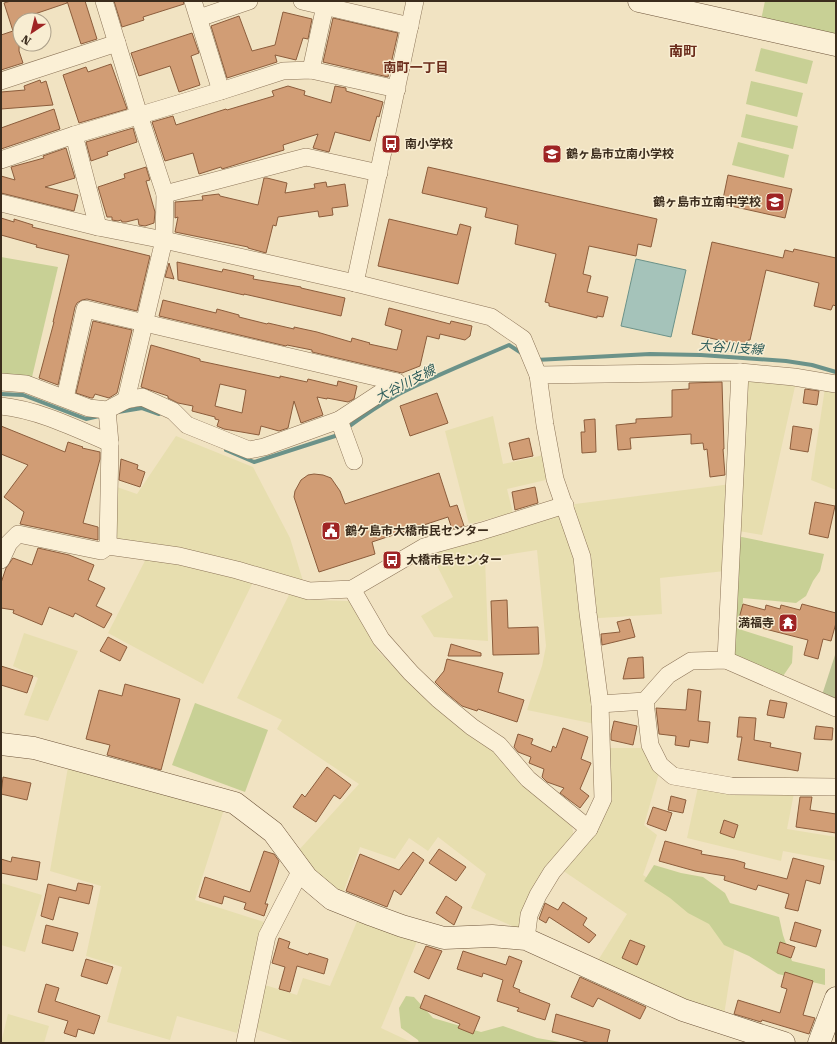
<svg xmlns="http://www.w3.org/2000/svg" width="837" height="1044" font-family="'Roboto Serif','Noto Sans JP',serif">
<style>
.farmland{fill:#e7deaf}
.green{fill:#c8d095}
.cemetery{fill:#bec495}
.water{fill:#a5c3ba;stroke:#6b9289}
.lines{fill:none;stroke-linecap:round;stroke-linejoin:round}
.stream{stroke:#6b9289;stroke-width:4}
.building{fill:#d19d75;stroke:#8c5d3c;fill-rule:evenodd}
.street-casing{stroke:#8c7458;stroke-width:18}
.secondary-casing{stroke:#6e553b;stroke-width:23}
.street{stroke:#fbf0d6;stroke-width:17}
.secondary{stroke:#fbf0d6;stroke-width:22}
.labels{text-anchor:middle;stroke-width:3;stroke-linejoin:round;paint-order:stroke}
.poi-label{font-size:12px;font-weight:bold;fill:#3b2c1d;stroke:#f8edd2;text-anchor:start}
.neighbourhood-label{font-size:13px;font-weight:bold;fill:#6a2b1a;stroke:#f8edd2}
.water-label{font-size:13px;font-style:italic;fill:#2b5b59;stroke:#f8edd2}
.quarter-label{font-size:14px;font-weight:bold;fill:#6a2b1a;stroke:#f8edd2}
</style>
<rect width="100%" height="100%" fill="#f1e3c2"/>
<g class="farmland">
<polygon points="744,378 796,382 762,535 727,529 725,571 660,578 662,614 584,619 595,724 527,710 542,666 546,646 537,550 485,558 488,641 434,637 421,616 453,597 430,552 560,511 575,504 739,483"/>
<polygon points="825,388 836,393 836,490 811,480"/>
<polygon points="493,416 503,464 544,455 550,479 507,489 513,513 469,524 445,431"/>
<polygon points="176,436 253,467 290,538 303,581 302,597 316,600 349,601 378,651 419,692 462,730 494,750 526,788 572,826 574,837 519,929 471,908 486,874 438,837 428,851 409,838 395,859 360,847 343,893 320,876 298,851 359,784 277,729 282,720 237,698 291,591 254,580 203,684 108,633 151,549 112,542 114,486 137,494"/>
<polygon points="24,633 78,651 48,721 24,715 38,678 13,666"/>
<polygon points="608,748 647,748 659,773 644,825 657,835 643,875 736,939 724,1015 597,962 627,914 562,870 589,839"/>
<polygon points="68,767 225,806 195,900 264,922 237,1033 177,1016 170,1040 107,1022 122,967 86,956 101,886 50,871"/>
<polygon points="698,787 794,793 787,829 836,837 836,861 783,851 781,861 687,838"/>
<polygon points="1,883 42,895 25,952 1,945"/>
<polygon points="358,919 418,939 381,1028 413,1043 296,1043 255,1029 265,985 297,995 303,978 330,986"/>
<polygon points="8,1014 49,1026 44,1043 1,1043"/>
</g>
<g class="green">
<polygon points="765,1 836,1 836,36 761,20"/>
<polygon points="761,48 813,61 807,84 755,71"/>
<polygon points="751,81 803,93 797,117 746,104"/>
<polygon points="746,114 798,126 793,149 741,137"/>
<polygon points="738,142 789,155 784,178 732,165"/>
<polygon points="1,257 58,267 32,377 1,375"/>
<polygon points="737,536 824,554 820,571 813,581 806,596 796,603 743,598 742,630 793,646 792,663 781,679 729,656"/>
<polygon points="195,703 268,730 245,792 172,765"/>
<polygon points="654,865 681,873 703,877 725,893 730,903 779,917 783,935 792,961 825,969 825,985 778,974 749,956 724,945 709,924 688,913 670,898 644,881"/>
<polygon points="406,996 414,997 433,1018 481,1032 503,1026 537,1038 566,1043 419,1043 418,1040 401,1028 399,1008"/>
</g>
<polygon class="cemetery" points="836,652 836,700 822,695"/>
<polygon class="water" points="636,259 686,270 671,337 621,326"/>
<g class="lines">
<g class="stream">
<polyline points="536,360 650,354 701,355 786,361 812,365 836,372"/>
<polyline points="1,394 23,395 86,419 99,416"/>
<polyline points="118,412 142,408 159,414"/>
<path d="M347 428C363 416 381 404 399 394 434 376 472 361 509 345L523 354"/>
<polyline points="226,450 254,462 335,436 340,433"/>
</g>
</g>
<g class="building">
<polygon points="11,1 85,1 97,39 81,44 67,1 67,3 20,19 19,51 23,63 1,70 1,35 13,31 4,3"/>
<polygon points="114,1 183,1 184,4 143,17 144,20 122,27"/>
<polygon points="283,12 312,19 308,39 303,38 296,60 275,55 277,62 227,78 211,26 239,16 252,51 275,45"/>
<polygon points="333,18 398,33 388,77 323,62"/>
<polygon points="192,33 199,53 191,56 200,85 179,92 170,66 139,76 131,53"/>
<polygon points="111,64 127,109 79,123 63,75 86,67 88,72"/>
<polygon points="40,80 41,83 46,81 53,105 1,109 1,92 25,90 24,86"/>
<polygon points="288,86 305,91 304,95 331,103 335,86 346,88 346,91 383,102 379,117 377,116 370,141 335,132 329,152 313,148 318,134 283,145 284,150 222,169 221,167 199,174 193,153 165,161 152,122 173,116 176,125 226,109 227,110 274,96 272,91"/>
<polygon points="54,109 60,129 1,149 1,128"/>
<polygon points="133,128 137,142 107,152 108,155 91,161 86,142"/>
<polygon points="66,148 75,178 45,187 78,195 74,211 1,193 1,176 15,180 11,167 44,158 43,156"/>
<polygon points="146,167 150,180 146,181 155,212 154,223 145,226 139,225 138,219 126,222 122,222 121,220 118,221 112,220 112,217 107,217 98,187 125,178 124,174"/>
<polygon points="428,167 657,219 651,247 638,244 636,256 589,246 583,274 591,276 587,292 608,297 603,317 597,316 597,318 549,306 549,303 545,302 556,254 515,244 518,225 485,217 487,208 422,193"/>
<polygon points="728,175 792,189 785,218 722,204"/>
<polygon points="264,178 267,178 287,183 285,193 315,188 314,184 326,182 327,187 345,184 348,206 332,208 333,215 319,217 318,211 278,217 276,226 273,225 266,253 248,248 248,247 175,232 178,217 175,218 175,202 203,200 202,196 219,194 220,196 258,205"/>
<polygon points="1,218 14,222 14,219 33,225 32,227 150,256 137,311 87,299 82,300 77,303 75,307 58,385 39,378 54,322 53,322 69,255 36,247 37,245 1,235"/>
<polygon points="389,219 457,235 460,224 471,227 458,284 378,266"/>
<polygon points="712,242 783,258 785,250 793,252 794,249 836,258 836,306 833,305 831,310 814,306 819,283 766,270 750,340 748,340 746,346 692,334"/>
<polygon points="177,262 222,272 223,269 237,272 254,276 253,279 301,287 301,288 345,298 341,316 244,294 244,295 178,280"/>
<polygon points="169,263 174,279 165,277"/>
<polygon points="163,300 216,313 217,309 239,315 239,317 267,324 268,323 294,329 294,327 317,332 351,342 352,338 370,343 369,344 397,350 402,330 385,325 389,308 450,324 451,321 472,326 470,336 465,340 440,334 439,339 427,336 420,366 402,373 312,352 312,350 287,345 286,346 159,316"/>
<polygon points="93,321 132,330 117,393 109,398 95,394 93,398 91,398 76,393"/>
<path d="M151 345 200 359V361L280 378V376L307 382 308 379 337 386 338 381 357 386 354 399 348 402 327 398V399L317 397 323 415 301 423 294 401 288 428 279 431 261 426 259 435 224 429 217 426 219 420 215 419V417L192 411 193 406 178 403 168 398V396L141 387ZM220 384 246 390 242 413 215 406Z"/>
<polygon points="722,382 724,449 723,449 725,475 710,477 707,449 704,450 703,443 691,444 691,434 630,438 631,449 618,450 616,425 636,423 636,419 672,417 672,390 689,389 689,383"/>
<polygon points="805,389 819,391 817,405 803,403"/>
<polygon points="437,393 448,423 410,436 400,406"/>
<polygon points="595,419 596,452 582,453 581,432 585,432 584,420"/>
<polygon points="1,426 65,452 68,442 83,447 82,448 100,452 100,459 83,523 98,527 98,540 20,524 24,512 4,497 28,465 1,454"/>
<polygon points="793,426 812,429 808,452 790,449"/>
<polygon points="529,438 533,456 513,460 509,443"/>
<polygon points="121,459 138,465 137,469 145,472 140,487 119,480"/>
<polygon points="439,473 450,507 457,505 464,526 452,529 448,517 372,542 375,554 319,572 294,497 295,491 301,480 308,475 314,474 323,475 331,478 340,491 345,504"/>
<polygon points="535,487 538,503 515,510 512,492"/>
<polygon points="815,502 835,506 828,538 809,534"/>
<polygon points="38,548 69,555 94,565 88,580 105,588 96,606 112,614 104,628 75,613 73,617 49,607 42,625 13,613 14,610 1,608 1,583 6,568 13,558 32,565"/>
<polygon points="507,600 508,628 538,627 539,654 493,655 491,601"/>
<polygon points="743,604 765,610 766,605 780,609 781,605 800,610 802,604 836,613 836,623 831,641 823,639 818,659 804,655 808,640 738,622"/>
<polygon points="630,619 635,637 602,645 601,634 620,632 617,622"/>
<polygon points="108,637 127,647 120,661 100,651"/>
<polygon points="451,644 481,653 481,656 448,656"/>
<polygon points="643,657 644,678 623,679 628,658"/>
<polygon points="447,659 503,673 498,692 524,700 517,722 478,709 477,711 462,706 445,692 435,682 444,671"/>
<polygon points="1,666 33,676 27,693 1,685"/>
<polygon points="125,684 180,699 161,770 107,755 110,745 86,739 99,690 122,696"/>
<polygon points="688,689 701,691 698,721 710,722 708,743 690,740 689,747 675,745 676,736 659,734 656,708 686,710"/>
<polygon points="770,700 787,703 784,718 767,715"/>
<polygon points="739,717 756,718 754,740 771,743 770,747 801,753 798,771 738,760 742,737 737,737"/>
<polygon points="614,721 637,726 633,745 611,740 611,734"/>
<polygon points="816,726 833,728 832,740 814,739"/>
<polygon points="563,728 588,737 581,759 591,763 580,789 589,796 580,808 560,793 564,788 547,782 542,777 544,769 529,763 531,757 518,752 514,747 518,734 533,739 531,744 551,752 553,746 556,748"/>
<polygon points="327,767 351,785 340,799 334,795 316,822 293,807 302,794 305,797"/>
<polygon points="3,777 31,783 27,800 1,794"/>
<polygon points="671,796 686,800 683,813 668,810"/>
<polygon points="800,797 812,797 810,810 836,814 836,833 796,827"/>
<polygon points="653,807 672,813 666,831 647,824"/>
<polygon points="724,820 738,825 734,838 720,833"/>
<polygon points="665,841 702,851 701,854 735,860 745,863 744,868 787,879 793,858 824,866 820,884 806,880 798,911 785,908 789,894 758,885 756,890 724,880 725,876 695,871 659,861"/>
<polygon points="439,849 466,867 456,881 429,863"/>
<polygon points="264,851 274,854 279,861 265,904 268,904 264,916 244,909 246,903 224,896 222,904 199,897 205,877 250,892"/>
<polygon points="413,852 424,860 401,895 394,890 387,907 346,891 360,854 399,870"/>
<polygon points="12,857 40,862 37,880 1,873 1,859 11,862"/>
<polygon points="78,883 93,886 89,904 59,897 53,920 41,916 48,884 76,891"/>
<polygon points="446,896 462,907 454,925 436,913"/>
<polygon points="563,902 587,918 583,925 596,935 589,943 549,917 546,923 539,919 545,903 558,910"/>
<polygon points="795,922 821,930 816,947 790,940"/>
<polygon points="46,925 78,933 73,951 42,943"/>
<polygon points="279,938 290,942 288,948 308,955 309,953 328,959 324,974 297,966 290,992 279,989 285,967 272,963"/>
<polygon points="630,940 645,946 637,965 622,958"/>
<polygon points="780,942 795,947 791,958 777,953"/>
<polygon points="426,946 442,951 429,979 414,972"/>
<polygon points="463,951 506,965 509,956 522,961 513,987 520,990 519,992 550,1004 545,1020 517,1011 519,1008 497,1001 503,980 483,973 482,977 457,969"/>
<polygon points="86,959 113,967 107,984 81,976"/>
<polygon points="785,972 813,981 803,1015 815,1018 809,1034 762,1020 761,1022 734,1014 738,1000 780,1013 787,989 781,987"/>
<polygon points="580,977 646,1007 640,1019 598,998 593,1007 571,997"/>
<polygon points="46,984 59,988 55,1001 100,1016 94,1034 78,1029 76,1037 64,1033 68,1021 38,1012"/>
<polygon points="425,995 480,1017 473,1034 458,1028 460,1024 420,1008"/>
<polygon points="556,1014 610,1030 607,1043 590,1043 552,1032"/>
</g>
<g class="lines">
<defs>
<g id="street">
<polyline points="104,1 139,115 165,194 164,240 126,400"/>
<polyline points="193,1 221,91"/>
<polyline points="302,1 410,26"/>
<polyline points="199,18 249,1"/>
<polyline points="311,70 325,6"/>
<polyline points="1,81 117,43"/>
<polyline points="74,135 98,227"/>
<polyline points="1,160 74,135 221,91 283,71 311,70 397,89"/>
<polyline points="165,194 306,157 379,173"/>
<polyline points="1,203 98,227 164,240 355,283 491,317 523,339 538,375 545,425 555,479 582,557 588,613 600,704 603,799 589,829 552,872 538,895 529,915 526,939"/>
<polyline points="355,283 415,1"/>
<polyline points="538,375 740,372 794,377 836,384"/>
<polyline points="1,382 26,384 89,408 107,410 126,400 142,397 173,411 187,425 249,450 264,447 339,420 397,382"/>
<polyline points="65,398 85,309 397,382"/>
<path d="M1 406C39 410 75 428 110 443"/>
<polyline points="107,410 110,443 108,546"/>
<polyline points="339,420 354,461"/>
<polyline points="1,560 9,543 18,534 101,551 108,546 179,556 237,570 309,591 352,589 424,547 482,531 565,505"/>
<polyline points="352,589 381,639 411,673 438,699 472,727 499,745 528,779 589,829"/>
<polyline points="726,660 740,372"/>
<polyline points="645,701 650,745 660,765 673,776 731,786 836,787"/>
<polyline points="600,704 645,701 668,675 691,661 726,660 836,708"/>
<polyline points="245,1043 267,936 301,870"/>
</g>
<g id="secondary">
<polyline points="639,1 836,45"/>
<polyline points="1,744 34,748 235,803 273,832 307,878 332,899 372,915 402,926 444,938 492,936 526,939 683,1010 784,1043"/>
<polyline points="819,1043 836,998"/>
</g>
</defs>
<use href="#street" class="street-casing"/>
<use href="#secondary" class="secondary-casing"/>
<use href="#street" class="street"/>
<use href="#secondary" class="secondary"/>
</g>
<defs>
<symbol id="bus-square" viewBox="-11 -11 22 22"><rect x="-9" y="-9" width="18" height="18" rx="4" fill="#9f2424" stroke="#f8edd2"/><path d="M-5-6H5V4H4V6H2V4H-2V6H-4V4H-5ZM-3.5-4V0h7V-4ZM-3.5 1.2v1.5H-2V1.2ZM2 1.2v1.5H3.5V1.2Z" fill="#fff"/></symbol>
<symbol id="school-square" viewBox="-11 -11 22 22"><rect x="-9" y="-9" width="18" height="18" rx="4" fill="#9f2424" stroke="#f8edd2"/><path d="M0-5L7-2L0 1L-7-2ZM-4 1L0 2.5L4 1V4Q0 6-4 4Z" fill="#fff"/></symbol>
<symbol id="civic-square" viewBox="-11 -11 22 22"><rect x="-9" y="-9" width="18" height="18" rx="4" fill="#9f2424" stroke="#f8edd2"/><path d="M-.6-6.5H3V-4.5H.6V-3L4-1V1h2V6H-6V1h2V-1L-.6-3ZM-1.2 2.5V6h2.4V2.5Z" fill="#fff"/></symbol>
<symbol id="temple-square" viewBox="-11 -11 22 22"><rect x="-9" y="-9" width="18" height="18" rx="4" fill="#9f2424" stroke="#f8edd2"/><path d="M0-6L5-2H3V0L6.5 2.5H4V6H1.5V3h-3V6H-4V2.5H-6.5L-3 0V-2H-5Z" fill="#fff"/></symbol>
</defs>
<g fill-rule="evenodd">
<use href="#bus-square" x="380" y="133" width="22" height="22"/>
<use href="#school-square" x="541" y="143" width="22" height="22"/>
<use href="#school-square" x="764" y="191" width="22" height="22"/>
<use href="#civic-square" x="320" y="520" width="22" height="22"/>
<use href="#bus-square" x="381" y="549" width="22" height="22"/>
<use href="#temple-square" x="777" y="612" width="22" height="22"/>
</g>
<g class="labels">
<g class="poi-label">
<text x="405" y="148">南小学校</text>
<text x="566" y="158">鶴ヶ島市立南小学校</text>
<text x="761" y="206" text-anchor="end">鶴ヶ島市立南中学校</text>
<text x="345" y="535">鶴ケ島市大橋市民センター</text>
<text x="406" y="564">大橋市民センター</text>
<text x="774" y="627" text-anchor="end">満福寺</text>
</g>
<g class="neighbourhood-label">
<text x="416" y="72">南町一丁目</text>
</g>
<g class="water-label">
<text transform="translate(731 347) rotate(4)" y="5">大谷川支線</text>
<text transform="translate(405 383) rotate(-27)" y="5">大谷川支線</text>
</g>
<g class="quarter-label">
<text x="683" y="56">南町</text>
</g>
</g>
<rect width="837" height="1044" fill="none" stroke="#3b2c1d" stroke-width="4"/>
<g transform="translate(32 32) rotate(215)"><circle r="19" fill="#f8edd2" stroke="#aca08a"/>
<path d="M0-3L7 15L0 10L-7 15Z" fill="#9f2424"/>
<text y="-6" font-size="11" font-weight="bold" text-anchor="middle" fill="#3b2c1d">N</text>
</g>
</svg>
